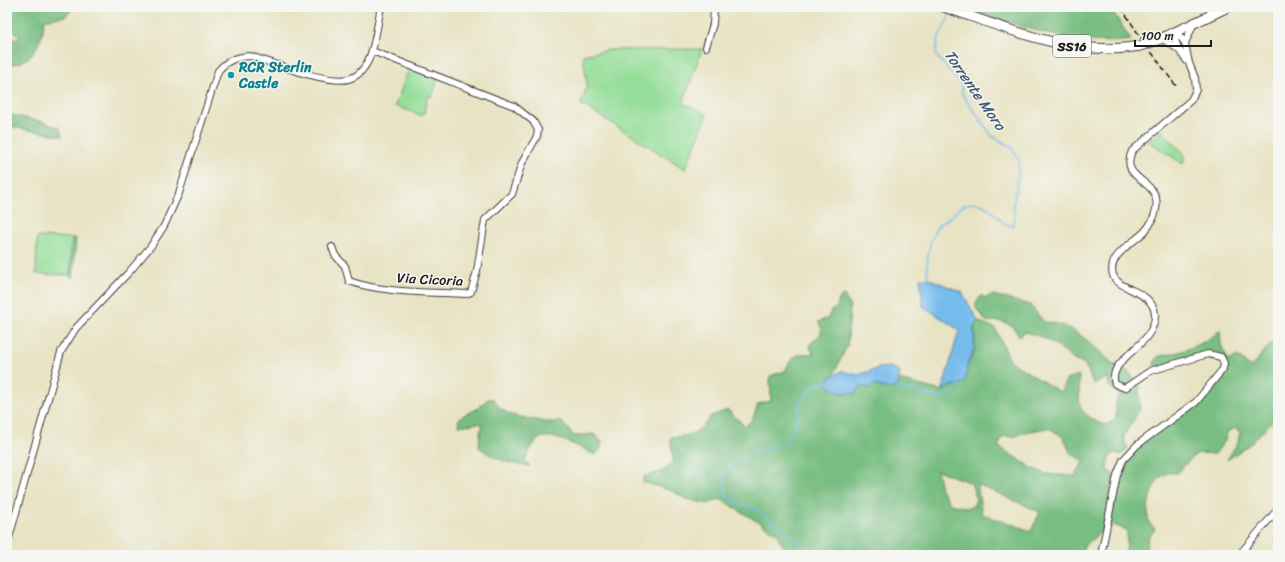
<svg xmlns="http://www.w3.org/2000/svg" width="1285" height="562" font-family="Sriracha,sans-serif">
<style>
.green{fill:#95de99;stroke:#587d5a}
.forest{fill:#78bd81;stroke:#4a6c4e;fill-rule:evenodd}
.water{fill:#74bbec;stroke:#486c84}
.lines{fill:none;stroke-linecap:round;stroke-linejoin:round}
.stream{stroke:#74bbec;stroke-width:1.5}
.street-casing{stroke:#3b3a35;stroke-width:8}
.primary-casing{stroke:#3b3a35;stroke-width:11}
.street{stroke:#fff;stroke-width:6}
.primary{stroke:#fff;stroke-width:9}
.rail{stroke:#1c1c1c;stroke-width:1.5;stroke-dasharray:6 3;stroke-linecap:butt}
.primary-bridge-casing{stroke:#3b3a35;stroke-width:11;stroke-linecap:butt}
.primary-bridge{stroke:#fff;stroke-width:9}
.culture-dot{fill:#0f9aa8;stroke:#f6f6f2;stroke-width:1.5}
.labels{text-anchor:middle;stroke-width:3;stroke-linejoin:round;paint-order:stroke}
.shield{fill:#f6f6f2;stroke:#5d5d5c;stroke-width:1}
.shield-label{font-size:13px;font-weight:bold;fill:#1c1c1c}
.culture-label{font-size:14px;font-weight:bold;fill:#0d838f;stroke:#f6f6f2;text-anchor:start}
.street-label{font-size:14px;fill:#1c1c1c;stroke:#f6f6f2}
.water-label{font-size:15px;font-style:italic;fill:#3f5c6f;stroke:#f6f6f2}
</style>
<rect width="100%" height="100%" fill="#f6f6f2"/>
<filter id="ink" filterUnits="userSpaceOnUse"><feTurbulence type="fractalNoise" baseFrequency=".025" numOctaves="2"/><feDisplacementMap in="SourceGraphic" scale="8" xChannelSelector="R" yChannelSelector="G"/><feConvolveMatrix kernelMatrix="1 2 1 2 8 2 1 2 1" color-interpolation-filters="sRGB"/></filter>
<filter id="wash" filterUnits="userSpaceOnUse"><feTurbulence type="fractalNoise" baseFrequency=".012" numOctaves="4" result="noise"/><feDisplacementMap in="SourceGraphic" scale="16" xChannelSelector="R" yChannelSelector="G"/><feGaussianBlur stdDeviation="0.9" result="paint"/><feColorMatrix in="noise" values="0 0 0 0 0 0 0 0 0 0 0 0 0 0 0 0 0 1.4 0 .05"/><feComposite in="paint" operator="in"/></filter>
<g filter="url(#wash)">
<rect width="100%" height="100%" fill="#e8e3c3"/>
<g class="green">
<polygon points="702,49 683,103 706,114 706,119 685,169 581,104 587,86 583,55 609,50"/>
<polygon points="409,68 438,79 432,97 428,96 423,116 395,106"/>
<polygon points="1161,130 1185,155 1183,164 1148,141"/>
<polygon points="37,237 72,238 70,275 36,274"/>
</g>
<g class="forest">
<path d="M7 7H75L66 16 44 20C44 41 30 67 7 64V42L20 37 7 25Z"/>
<path d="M964 7H1110L1131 40C1074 48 1017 25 964 7Z"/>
<polygon points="7,114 43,122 60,128 62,136 7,126"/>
<polygon points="72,238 76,238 73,279 70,275"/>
<path d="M844 295 850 307 848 337 847 346 834 374 830 377 860 387 875 385 891 389 898 385 899 380 942 391 950 386 964 383 968 363 973 356 975 342 974 327 978 321 995 328 1011 362 1060 392 1067 379 1079 375C1079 381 1079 401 1080 406 1082 413 1095 422 1102 424 1107 426 1112 422 1116 418V401L1121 392 1116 391 1109 386 1108 376 1104 380 1093 384 1089 373 1084 363C1074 363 1070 356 1063 350 1051 341 1039 335 1025 332L1019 336C1010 320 1003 322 986 321L976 308V302L982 295 984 298 994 295 1030 305 1044 322C1074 323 1093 346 1113 364 1116 366 1119 366 1122 368 1131 372 1135 379 1140 388 1138 395 1140 400 1140 407 1139 414 1127 429 1124 436L1125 444 1128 448 1122 455 1114 453 1109 458 1107 469 1114 475 1103 530 1083 547V555H786L787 551 779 540 778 534 720 499 708 504 686 499 672 491 643 482 644 476C654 474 671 471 673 459 673 453 670 445 671 437 689 437 701 432 711 416L728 410 745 426 752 420 758 404 771 401 770 376 785 371C792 356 797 352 814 354L811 350 810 344 820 335 822 329 818 322 828 318 831 311 837 307 839 299ZM1048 428 1059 434 1065 440 1070 453 1084 461 1075 476 1046 474 1032 468 998 446 1003 436 1013 437 1025 432ZM937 470 971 483 976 498 974 505 969 508 950 504 941 489ZM977 484 1040 512 1031 531 982 514Z"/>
<path d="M1220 330 1221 345 1229 361 1237 356 1251 367 1274 340 1278 333V371L1273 378 1278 382V415L1250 444 1227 460 1238 442 1240 432 1235 428 1227 432 1225 441 1215 454 1199 453 1190 459 1178 473C1175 473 1169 472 1166 474 1152 479 1145 509 1149 522 1150 524 1153 527 1155 529L1148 538 1145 555H1126L1127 530 1110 524C1114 504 1115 477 1127 459 1144 434 1223 398 1225 369 1226 365 1224 360 1223 357L1215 351 1154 368C1154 364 1154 359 1158 357 1163 354 1169 355 1174 353 1189 350 1209 341 1220 330Z"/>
<path d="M488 399H493L501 409 511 415 546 422H562L574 436 594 434 602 442 600 450 595 455C585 449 551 432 540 438 533 442 528 454 525 461L530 466C511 465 493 459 479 447L480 433 483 425 479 423 459 426 458 420 462 416 477 409Z"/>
</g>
<g class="water">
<polygon points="920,278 930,279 962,292 978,321 974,327 974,350 968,363 965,383 950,386 942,391 959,330 923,306"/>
<path d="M891 367 900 371 898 385 891 389 875 385 870 388 860 387 855 393C845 394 834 392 827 384L830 377 842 371 858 375 879 368Z"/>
</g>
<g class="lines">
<g class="stream">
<path d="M928 279C926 263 928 238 939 225 943 222 948 220 951 216 961 206 969 199 983 205 995 210 999 224 1012 226L1015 218 1013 206 1018 177 1019 159 1011 147 992 136 962 94V86L936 55C937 33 943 32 950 14"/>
<polyline points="895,387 944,398 957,388 959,383"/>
<polyline points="804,555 800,542 756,510 727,497 724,475 737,460 787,442 795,427 799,405 812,386 830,381"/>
</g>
</g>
</g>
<g filter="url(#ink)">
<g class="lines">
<defs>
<g id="street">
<polyline points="1207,16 1215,7"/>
<path d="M1176 31C1173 43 1180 52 1187 61"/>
<polyline points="1161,38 1178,49"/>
<polyline points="1185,43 1194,23"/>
<polyline points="706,47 713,24 714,7"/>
<path d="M332 247 335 255 345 266 349 281C381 293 431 292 466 294L471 292 477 271 485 220 512 194 522 163 537 136 538 130 533 121 514 106 372 51"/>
<path d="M7 545 61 352 76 328 130 271 151 246 164 226 179 193 218 71C227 60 236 57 250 56 273 63 327 84 348 79 358 77 364 69 368 61 376 45 377 24 381 7"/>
<path d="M1101 555 1117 475 1123 460 1137 445 1196 402 1223 369 1224 363 1221 357 1208 354 1150 371 1125 388 1115 384C1106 358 1155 347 1155 315 1154 290 1118 291 1113 275 1107 255 1134 243 1145 231 1150 226 1155 216 1156 209 1162 178 1118 182 1132 151L1191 100 1196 90 1195 78 1189 63 1185 43 1176 31"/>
<polyline points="1239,555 1278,509"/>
</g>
<g id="primary">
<path d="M944 7C1007 28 1072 58 1140 46"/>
<polyline points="1158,40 1228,7"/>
</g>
</defs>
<use href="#street" class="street-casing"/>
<use href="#primary" class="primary-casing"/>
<use href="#street" class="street"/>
<use href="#primary" class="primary"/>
<polyline class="rail" points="1121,7 1139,35 1176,86"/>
<defs>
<polyline id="primary-bridge" points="1140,46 1158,40"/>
</defs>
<use href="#primary-bridge" class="primary-bridge-casing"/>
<use href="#primary-bridge" class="primary-bridge"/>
</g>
</g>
<circle class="culture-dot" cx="231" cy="75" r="4"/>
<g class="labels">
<rect class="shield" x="1053" y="35" width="38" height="22" rx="3"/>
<g class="shield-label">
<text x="1072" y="51">SS16</text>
</g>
<g class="culture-label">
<text x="239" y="72">RCR Sterlin<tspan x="239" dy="16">Castle</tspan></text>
</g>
<g class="street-label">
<text transform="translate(430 279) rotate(3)" y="5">Via Cicoria</text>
</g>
<g class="water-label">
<text transform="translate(975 90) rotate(55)" y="5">Torrente Moro</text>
</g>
</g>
<rect width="1285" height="562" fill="none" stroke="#f6f6f2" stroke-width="24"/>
<path d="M1135 40v6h76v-6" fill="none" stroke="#1c1c1c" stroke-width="2"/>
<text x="1141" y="40" font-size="12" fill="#1c1c1c" stroke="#f6f6f2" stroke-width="3" paint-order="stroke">100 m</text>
</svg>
